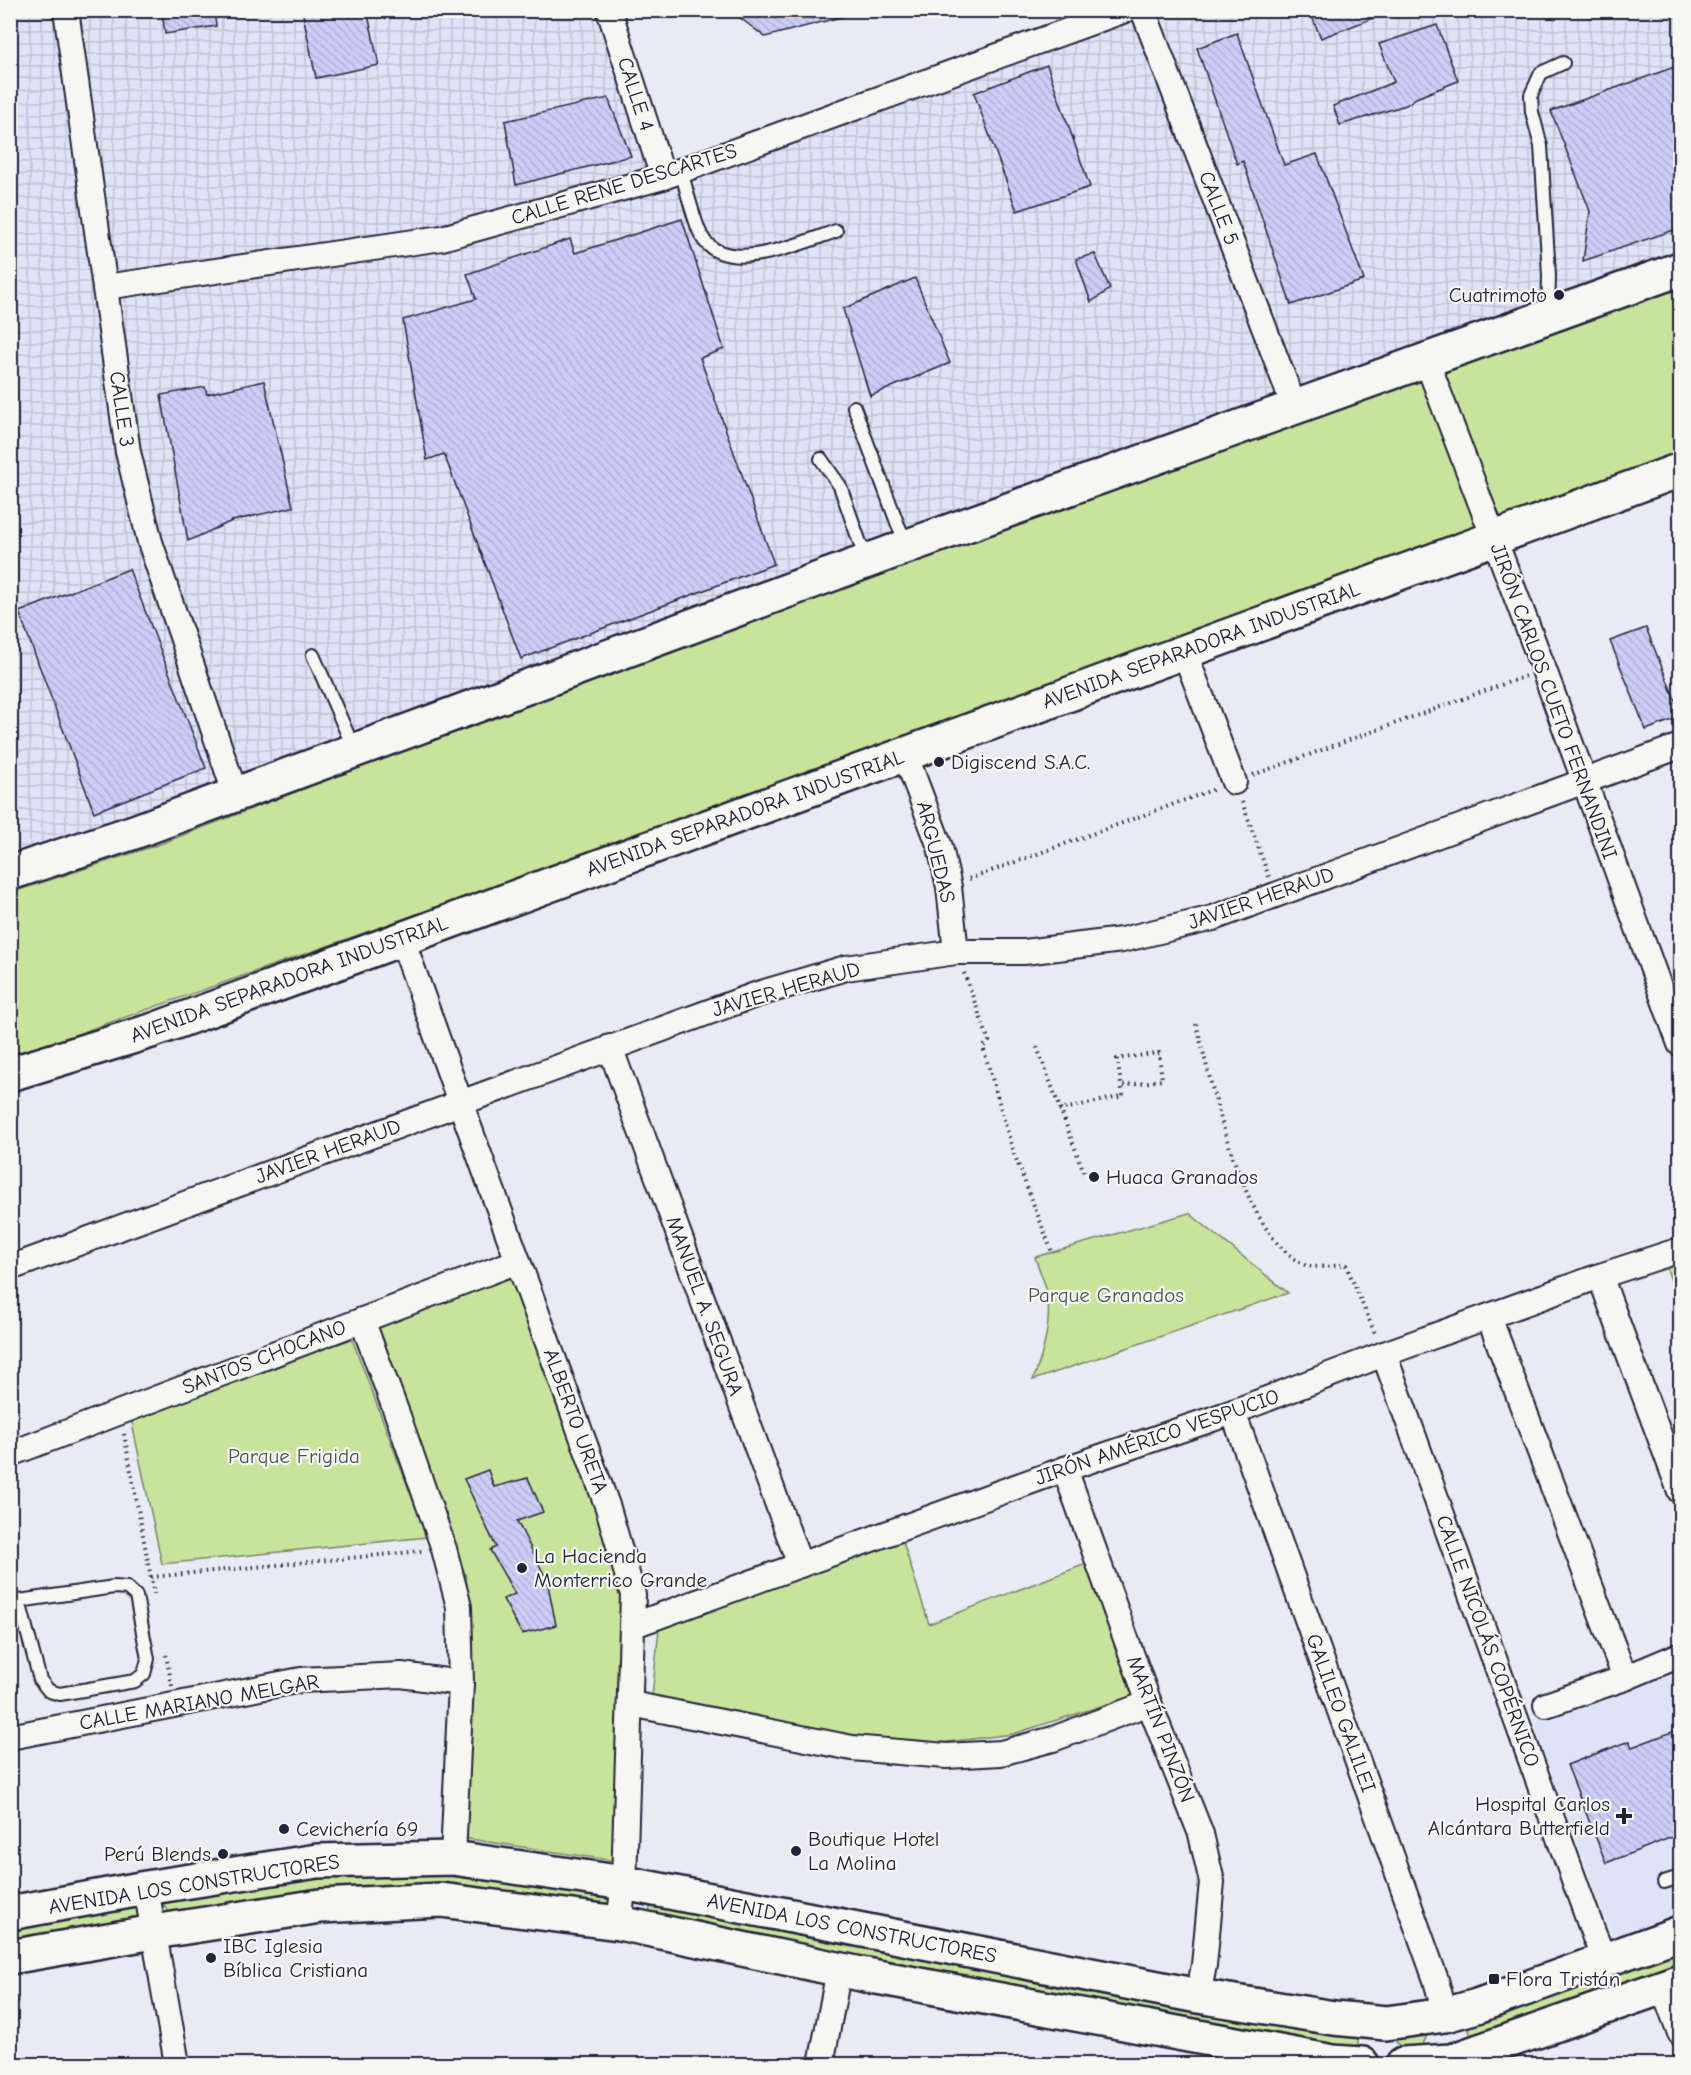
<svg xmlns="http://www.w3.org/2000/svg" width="1691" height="2075" font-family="'Comic Neue',sans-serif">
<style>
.built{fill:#e0e2f5}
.industrial{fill:url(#industrial-grid)}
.green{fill:#c8e49b;stroke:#75836b;stroke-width:1.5}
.building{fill:url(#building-back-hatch);stroke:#22223b;stroke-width:1.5}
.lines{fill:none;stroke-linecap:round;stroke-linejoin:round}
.lane-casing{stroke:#22223b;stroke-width:16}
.street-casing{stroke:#22223b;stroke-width:28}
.secondary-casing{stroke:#22223b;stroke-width:38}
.path{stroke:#22223b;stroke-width:4;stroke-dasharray:1.5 4.5;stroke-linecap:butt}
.lane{stroke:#f6f6f2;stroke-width:12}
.street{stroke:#f6f6f2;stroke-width:24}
.secondary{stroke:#f6f6f2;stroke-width:33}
.poi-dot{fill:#22223b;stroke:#f6f6f2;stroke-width:2}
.labels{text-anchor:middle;stroke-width:4.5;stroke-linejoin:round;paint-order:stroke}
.street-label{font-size:21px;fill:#22223b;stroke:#f6f6f2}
.poi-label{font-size:21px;fill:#22223b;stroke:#f6f6f2;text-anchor:start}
.park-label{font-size:21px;fill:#4c5253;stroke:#f6f6f2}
</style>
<defs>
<pattern id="industrial-grid" width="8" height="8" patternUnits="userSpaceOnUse" patternTransform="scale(1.5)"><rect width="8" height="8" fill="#e0e2f5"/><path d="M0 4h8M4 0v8" fill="none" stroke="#c0c2d3"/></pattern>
<pattern id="building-back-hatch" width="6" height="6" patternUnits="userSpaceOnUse" patternTransform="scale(1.5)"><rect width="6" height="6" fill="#cccef7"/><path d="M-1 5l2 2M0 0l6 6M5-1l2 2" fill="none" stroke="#afb1d5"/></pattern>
</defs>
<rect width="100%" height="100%" fill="#e9eaf4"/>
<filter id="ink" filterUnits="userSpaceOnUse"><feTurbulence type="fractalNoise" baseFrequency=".0167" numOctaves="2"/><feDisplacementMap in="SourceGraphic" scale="12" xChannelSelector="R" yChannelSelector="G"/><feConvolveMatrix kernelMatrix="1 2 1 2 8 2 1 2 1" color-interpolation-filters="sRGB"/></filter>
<g filter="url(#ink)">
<polygon class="built" points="1680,1666 1680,1913 1613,1937 1532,1719"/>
<polygon class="industrial" points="11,11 602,11 664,187 1156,13 1156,11 1680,11 1680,255 11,856"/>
<g class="green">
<path d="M1680 284V456C1125 659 569 863 11 1057L10 893 157 845 614 670 1071 506Z"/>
<path d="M1189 1213 1288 1293 1033 1380C1044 1352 1053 1318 1046 1288 1043 1278 1038 1267 1035 1257Z"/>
<polygon points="1680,1261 1680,1307 1666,1266"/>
<polygon points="511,1273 599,1508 624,1605 615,1861 463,1838 470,1616 466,1577 376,1324"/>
<polygon points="352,1339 427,1537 162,1564 130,1414"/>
<polygon points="903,1542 929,1624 1086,1564 1133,1696 1013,1734 939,1743 897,1741 818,1730 652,1697 659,1629"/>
<polygon points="374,1871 453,1871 614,1898 610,1911 169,1913 163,1904 168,1894"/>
<polygon points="652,1899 1359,2029 1357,2055 647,1922"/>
<polygon points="142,1902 144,1922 11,1949 11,1926"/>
<polygon points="1680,1944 1680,1967 1472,2043 1467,2020"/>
<path d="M1427 2032C1426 2052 1402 2057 1394 2038Z"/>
</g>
<g class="building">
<polygon points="162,10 214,10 216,26 165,34"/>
<polygon points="302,10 367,10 379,65 316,78"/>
<polygon points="730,10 844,10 845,16 765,37"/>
<polygon points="1309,10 1389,10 1389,12 1321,38"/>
<polygon points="1437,25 1458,81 1416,98 1406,105 1340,125 1333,106 1394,82 1379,44"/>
<polygon points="1237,33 1284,165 1317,154 1364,280 1291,305 1243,161 1237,164 1197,48"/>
<polygon points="1047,65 1090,187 1017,211 974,93"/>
<polygon points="1680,65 1680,228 1583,261 1590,211 1551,111"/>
<polygon points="608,98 631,156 516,185 505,121"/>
<polygon points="682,219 724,349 700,358 774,564 521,659 444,454 427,460 403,320 476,299 467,274 570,239 575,253"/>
<polygon points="1095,254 1110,289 1091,302 1076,259"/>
<polygon points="915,278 950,363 870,396 843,309"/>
<polygon points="264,381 293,507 232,521 188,541 161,395 205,387 207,394"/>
<polygon points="129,569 206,768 94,812 19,612"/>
<polygon points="1646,628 1680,712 1680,717 1646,730 1610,641"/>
<polygon points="488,1470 494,1487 528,1478 543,1512 517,1521 547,1580 556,1625 522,1634 503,1599 515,1594 490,1550 496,1547 464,1479"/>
<polygon points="1680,1729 1680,1834 1606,1863 1567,1765 1629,1741 1632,1747"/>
</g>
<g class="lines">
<defs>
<g id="lane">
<path d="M681 170C686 188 694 222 702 237 725 277 804 242 836 231"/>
<polyline points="1548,314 1549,275 1541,146 1532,112 1531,95 1541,73 1563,63"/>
<polyline points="854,407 898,525 908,546"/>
<polyline points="821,459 840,486 866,560"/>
<polyline points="313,655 354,749"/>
<polygon points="114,1587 127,1588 136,1596 148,1659 144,1674 135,1681 60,1694 49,1691 40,1680 19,1601"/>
<polyline points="1664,1882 1680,1877"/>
</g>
<g id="street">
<polyline points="66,10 128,452 150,542 235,793"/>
<polyline points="609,10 663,177"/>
<polyline points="1143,10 1294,406"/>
<polyline points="105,287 442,238 663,177 1125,10"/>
<polyline points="1426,359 1544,670 1680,1044"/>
<polyline points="1184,651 1234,782"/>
<polyline points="905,754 940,847 949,887 956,952"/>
<polyline points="402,939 460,1102 608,1508 633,1595 624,1883 619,1923"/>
<polyline points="610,1047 800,1565"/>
<polyline points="10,1268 758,994 846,968 956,952 1024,952 1122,940 1213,918 1680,746"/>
<polyline points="1600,1276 1680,1491"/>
<polyline points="1489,1317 1625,1678 1680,1655"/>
<polyline points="362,1320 399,1419 444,1549 459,1607 461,1683 453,1858"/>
<polyline points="1384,1354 1594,1935 1605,1961"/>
<polyline points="1233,1412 1436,1980 1445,2015"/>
<polyline points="10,1454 518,1261"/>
<polyline points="1065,1469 1149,1703 1201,1834 1212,1882 1204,1965 1198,1996"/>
<polyline points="634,1625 1065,1469 1233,1412 1384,1354 1600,1276 1680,1250"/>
<polyline points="631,1704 852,1748 946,1756 1001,1753 1053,1739 1149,1703"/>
<polyline points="1546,1705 1625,1678"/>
<polyline points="10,1737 301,1680 401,1675 461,1683"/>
<polyline points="146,1888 177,2064"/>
<polyline points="1663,1987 1680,2033"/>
<polyline points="821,2064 839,1970"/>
</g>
<g id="secondary">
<polyline points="10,873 134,832 908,546 1680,269"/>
<polyline points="10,1074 151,1031 1680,470"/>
<polyline points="10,1913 146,1888 317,1861 453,1858 624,1883 1198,1996 1334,2018 1386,2023 1445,2015 1477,2006 1680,1933"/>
<polyline points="10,1957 154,1932 320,1906 441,1900 619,1923 861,1974 1333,2062 1362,2064"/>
<polyline points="1403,2064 1451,2061 1680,1981"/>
</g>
</defs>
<use href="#lane" class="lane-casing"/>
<use href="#street" class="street-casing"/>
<use href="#secondary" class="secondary-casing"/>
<g class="path">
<polyline points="1253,775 1526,676"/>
<polyline points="1242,802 1269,877"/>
<polyline points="969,879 1215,789"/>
<polyline points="964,973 989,1041 983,1047 1013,1151 1052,1252"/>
<path d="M1196 1024C1213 1086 1241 1236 1305 1265 1312 1269 1336 1265 1346 1265L1375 1334"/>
<polyline points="1037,1047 1085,1175"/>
<polyline points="1059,1110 1123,1096 1117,1059 1159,1053 1162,1080 1122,1086"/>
<polyline points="124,1434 154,1594"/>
<polyline points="151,1577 422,1551"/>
<polyline points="166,1655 172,1686"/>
</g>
<use href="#lane" class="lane"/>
<use href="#street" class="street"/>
<use href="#secondary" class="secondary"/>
</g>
</g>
<g class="poi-dot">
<circle cx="1559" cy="295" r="6"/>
<circle cx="939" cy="762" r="6"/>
<circle cx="1094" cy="1177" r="6"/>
<circle cx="522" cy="1568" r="6"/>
<path d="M1621 1807h6v6h6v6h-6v6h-6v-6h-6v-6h6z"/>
<circle cx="284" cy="1829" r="6"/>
<circle cx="796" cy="1851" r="6"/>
<circle cx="223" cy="1854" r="6"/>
<circle cx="211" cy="1958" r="6"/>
<rect x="1488" y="1973" width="12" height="12" rx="3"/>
</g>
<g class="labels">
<g class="street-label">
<text transform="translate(636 94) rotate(72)" y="7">CALLE 4</text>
<text transform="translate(624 184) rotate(-17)" y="7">CALLE RENE DESCARTES</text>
<text transform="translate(1219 208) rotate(69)" y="7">CALLE 5</text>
<text transform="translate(122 409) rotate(82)" y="7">CALLE 3</text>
<text transform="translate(1201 645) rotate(-20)" y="7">AVENIDA SEPARADORA INDUSTRIAL</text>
<text transform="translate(1554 701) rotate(70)" y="7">JIRÓN CARLOS CUETO FERNANDINI</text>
<text transform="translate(745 813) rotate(-20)" y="7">AVENIDA SEPARADORA INDUSTRIAL</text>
<text transform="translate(936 852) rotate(76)" y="7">ARGUEDAS</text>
<text transform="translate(1261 898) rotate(-19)" y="7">JAVIER HERAUD</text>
<text transform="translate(289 979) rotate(-20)" y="7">AVENIDA SEPARADORA INDUSTRIAL</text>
<text transform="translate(786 989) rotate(-16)" y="7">JAVIER HERAUD</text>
<text transform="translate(328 1151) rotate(-20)" y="7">JAVIER HERAUD</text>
<text transform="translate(705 1306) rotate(70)" y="7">MANUEL A. SEGURA</text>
<text transform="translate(264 1357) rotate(-21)" y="7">SANTOS CHOCANO</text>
<text transform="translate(576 1421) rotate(70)" y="7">ALBERTO URETA</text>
<text transform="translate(1157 1437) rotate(-19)" y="7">JIRÓN AMÉRICO VESPUCIO</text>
<text transform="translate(1488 1641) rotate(70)" y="7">CALLE NICOLÁS COPÉRNICO</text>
<text transform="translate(199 1702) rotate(-10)" y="7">CALLE MARIANO MELGAR</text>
<text transform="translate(1341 1713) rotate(70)" y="7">GALILEO GALILEI</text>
<text transform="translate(1161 1729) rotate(69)" y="7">MARTÍN PINZÓN</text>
<text transform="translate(194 1884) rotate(-9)" y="7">AVENIDA LOS CONSTRUCTORES</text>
<text transform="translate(852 1928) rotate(11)" y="7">AVENIDA LOS CONSTRUCTORES</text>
</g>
<g class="poi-label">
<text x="1547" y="302" text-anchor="end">Cuatrimoto</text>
<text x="951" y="769">Digiscend S.A.C.</text>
<text x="1106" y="1184">Huaca Granados</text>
<text x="534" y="1563">La Hacienda<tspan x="534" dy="24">Monterrico Grande</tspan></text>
<text x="1610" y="1811" text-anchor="end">Hospital Carlos<tspan x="1610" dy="24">Alcántara Butterfield</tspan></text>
<text x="296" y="1836">Cevichería 69</text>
<text x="808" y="1846">Boutique Hotel<tspan x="808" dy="24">La Molina</tspan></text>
<text x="211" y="1861" text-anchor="end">Perú Blends</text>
<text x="223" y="1953">IBC Iglesia<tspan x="223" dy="24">Bíblica Cristiana</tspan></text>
<text x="1506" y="1986">Flora Tristán</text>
</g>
<g class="park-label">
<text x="1106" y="1302">Parque Granados</text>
<text x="294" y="1463">Parque Frigida</text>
</g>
</g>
<rect width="1691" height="2075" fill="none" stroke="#f6f6f2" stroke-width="36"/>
<rect x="18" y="18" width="1655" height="2039" fill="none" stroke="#22223b" stroke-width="2" filter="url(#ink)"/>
</svg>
